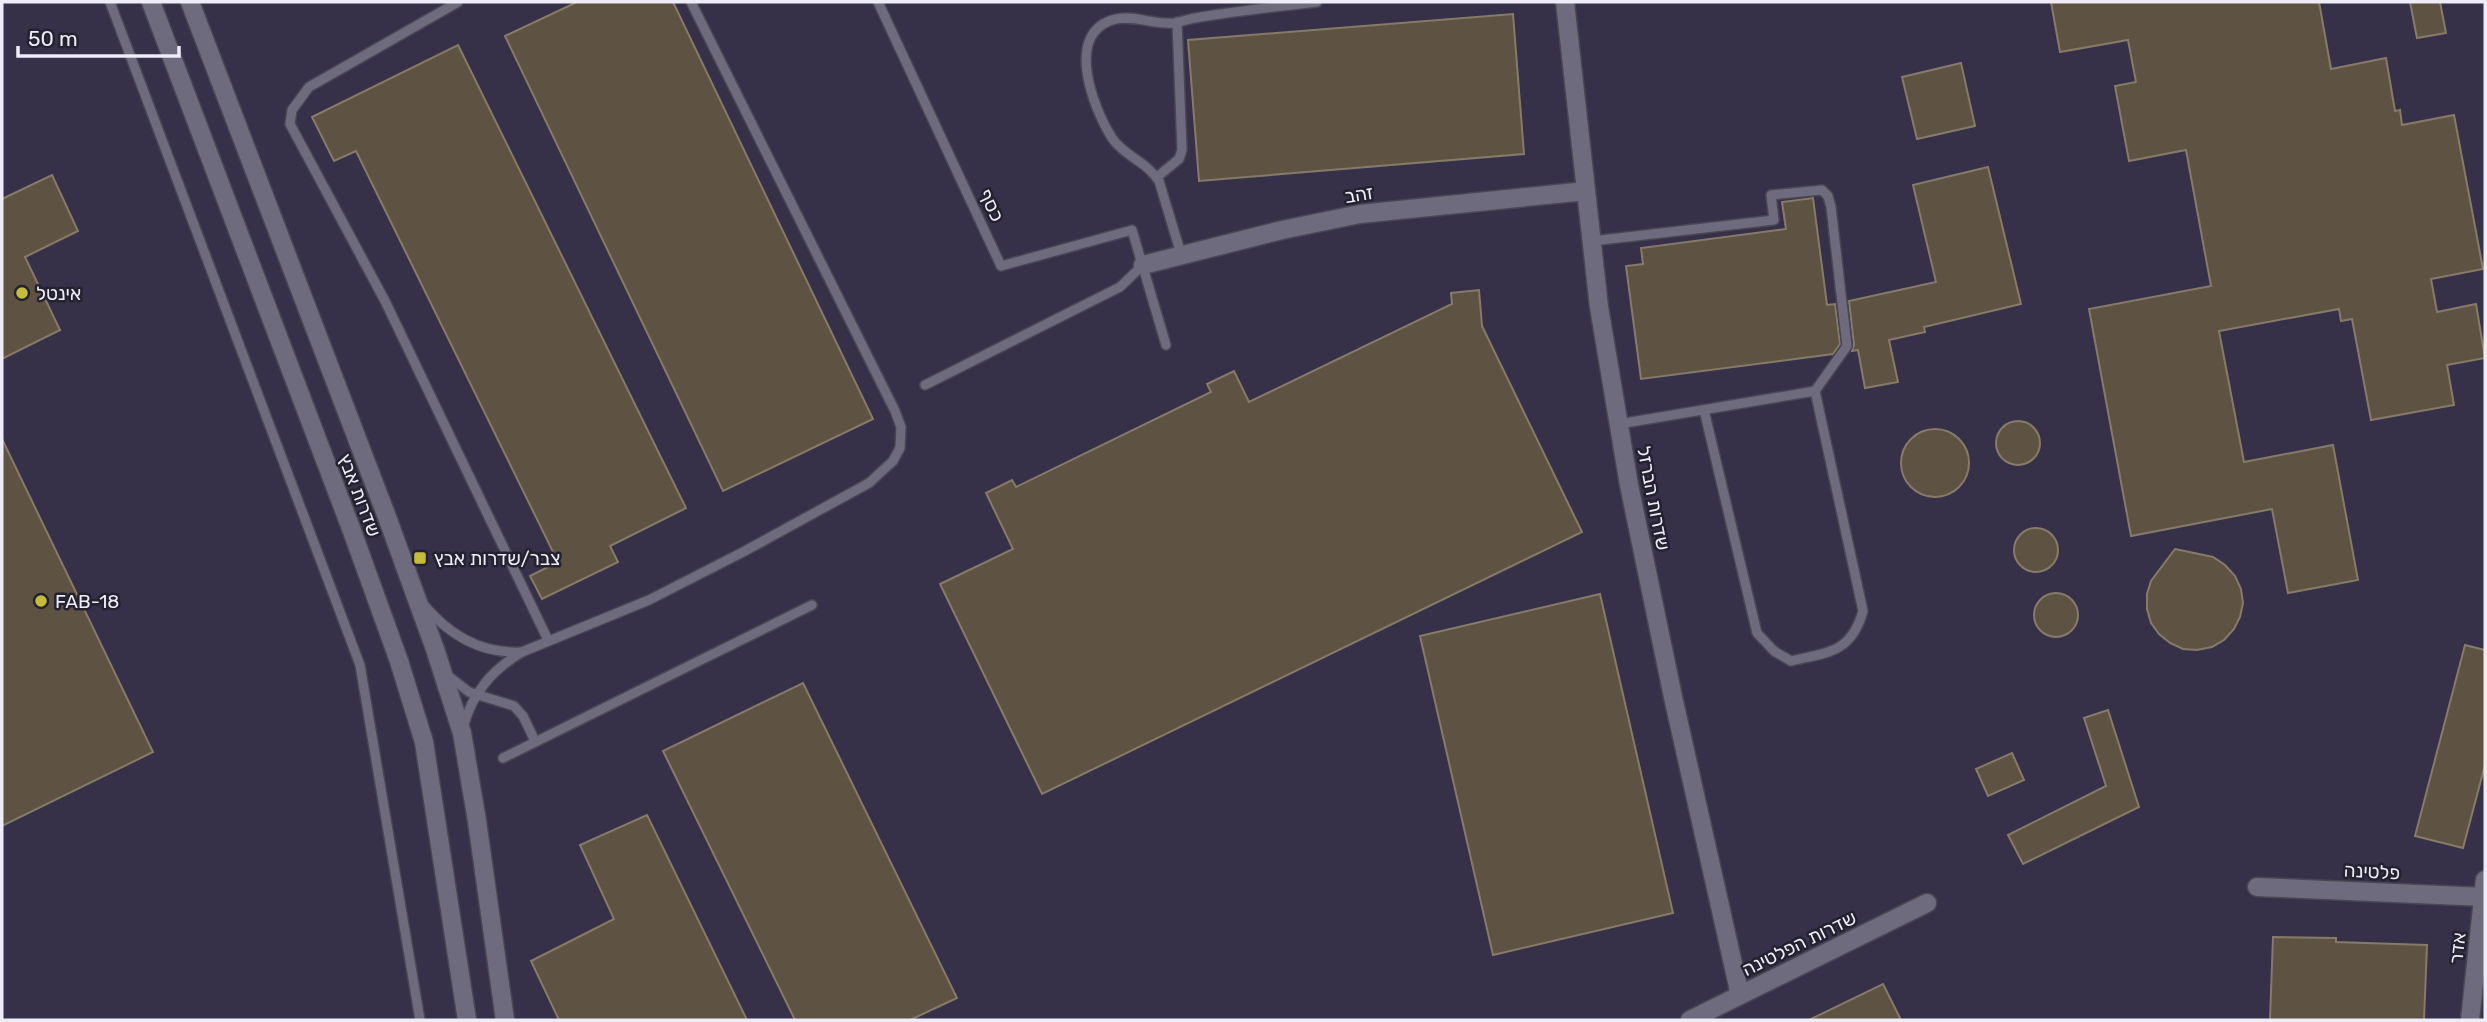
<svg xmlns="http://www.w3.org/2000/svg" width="2487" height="1022" font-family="Rubik,Heebo,sans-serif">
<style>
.built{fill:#363148}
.building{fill:#5e5343;stroke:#867b69;stroke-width:2}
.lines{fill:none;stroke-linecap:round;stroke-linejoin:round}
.service-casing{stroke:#4a4755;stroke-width:12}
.minor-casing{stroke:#4a4755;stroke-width:21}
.tertiary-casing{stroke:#4a4755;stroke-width:21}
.service{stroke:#6f6b7e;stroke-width:9}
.minor{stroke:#6f6b7e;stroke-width:18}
.tertiary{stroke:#6f6b7e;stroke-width:18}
.poi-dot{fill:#c7bb3c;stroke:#242130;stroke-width:2.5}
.labels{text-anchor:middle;stroke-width:5;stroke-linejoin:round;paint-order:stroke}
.street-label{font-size:19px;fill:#eeecf7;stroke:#242130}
.poi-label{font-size:19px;fill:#eeecf7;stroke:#242130;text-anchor:start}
</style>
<rect width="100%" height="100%" fill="#2e2b3b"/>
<rect class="built" x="2" y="2" width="2483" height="1018"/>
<g class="building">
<polygon points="577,2 673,2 873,419 723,491 505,36"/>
<polygon points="2051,2 2319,2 2331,69 2386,58 2395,111 2400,110 2402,125 2454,115 2483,269 2431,279 2437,312 2476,304 2485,358 2447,365 2454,405 2371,420 2352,319 2341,321 2339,309 2219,331 2244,462 2333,445 2358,580 2288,593 2272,509 2131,536 2089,309 2211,286 2186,150 2129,161 2115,86 2136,82 2128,40 2060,52"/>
<polygon points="2410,2 2440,2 2446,33 2417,38"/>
<polygon points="1513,14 1524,154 1199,181 1188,40"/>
<polygon points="458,45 686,508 610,546 618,562 542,599 530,576 558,562 356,151 334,161 312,117"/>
<polygon points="1961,63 1975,126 1917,139 1902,77"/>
<polygon points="1988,167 2021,304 1924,327 1925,332 1889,340 1898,382 1865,388 1858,350 1852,351 1854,345 1849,301 1936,282 1913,185"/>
<polygon points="52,175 78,231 25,257 60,330 2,359 2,199"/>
<polygon points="1813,198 1827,305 1835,304 1840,344 1833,354 1641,379 1626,266 1643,264 1641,248 1786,229 1782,202"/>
<polygon points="1479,290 1482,326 1582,532 1042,794 940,584 1013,549 986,493 1012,480 1016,487 1211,392 1207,384 1234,371 1249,402 1452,304 1451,293"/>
<circle cx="2018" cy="443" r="22"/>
<circle cx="1935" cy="463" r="34"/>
<polygon points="2,439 153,752 2,826"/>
<circle cx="2036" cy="550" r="22"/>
<polygon points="2175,549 2213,557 2225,565 2235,576 2241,589 2243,603 2240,617 2234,629 2224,640 2212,647 2197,650 2183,649 2170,643 2159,634 2151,623 2147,609 2147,594 2151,581"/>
<circle cx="2056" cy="615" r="22"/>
<polygon points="1600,594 1673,913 1493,955 1420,636"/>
<polygon points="2465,645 2485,650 2485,765 2463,848 2415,836"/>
<polygon points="803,683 957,998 910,1020 795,1020 663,751"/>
<polygon points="2108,710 2139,807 2023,864 2008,835 2106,786 2084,718"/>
<polygon points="2012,753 2024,780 1988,796 1976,769"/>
<polygon points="647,815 747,1020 559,1020 531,961 614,919 580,845"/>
<polygon points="2273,937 2336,938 2336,942 2427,945 2424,1020 2270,1020"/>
<polygon points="1883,984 1901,1020 1809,1020"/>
</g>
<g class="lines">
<defs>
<g id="service">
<polyline points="110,2 360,665 420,1020"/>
<polyline points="458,2 309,87 292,110 290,124 385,301 548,640"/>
<polyline points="878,2 1001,266 1132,230 1166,345"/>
<polyline points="1157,177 1179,159 1182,150 1177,22"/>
<polyline points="1592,241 1774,220 1771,195 1822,190 1828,196 1831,207 1847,346 1815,391"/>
<path d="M1181 254 1159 181C1146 161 1124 156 1112 138 1093 108 1063 31 1116 19 1135 15 1154 25 1174 23 1181 22 1188 19 1195 18 1235 11 1276 7 1317 2"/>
<polyline points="925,385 1120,287 1143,265"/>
<path d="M1619 424 1815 391 1863 611C1851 653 1829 652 1791 661L1774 651 1757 633 1704 410"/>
<path d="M424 605C449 635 482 654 522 652 492 670 472 693 463 728"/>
<polyline points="522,652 649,600 743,552 869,483 893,461 900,448 901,427 895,411 691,2"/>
<polyline points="447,675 469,692 514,706 523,716 535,741"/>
<polyline points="503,758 812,605"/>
</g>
<g id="minor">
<polyline points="1565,2 1599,307 1629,485 1673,697 1740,995"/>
<polyline points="1143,265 1282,230 1360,214 1586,191"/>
<polyline points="2257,887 2485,897"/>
<polyline points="1690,1020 1927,903"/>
<polyline points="2470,1020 2485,880"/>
</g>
<g id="tertiary">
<polyline points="151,2 352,531 399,661 424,742 467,1020"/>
<polyline points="190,2 387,517 435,649 462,733 477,821 505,1020"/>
</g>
</defs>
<use href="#service" class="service-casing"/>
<use href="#minor" class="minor-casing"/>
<use href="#tertiary" class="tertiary-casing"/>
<use href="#service" class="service"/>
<use href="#minor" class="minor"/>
<use href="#tertiary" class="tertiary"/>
</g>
<g class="poi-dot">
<circle cx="22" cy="293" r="7"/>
<rect x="413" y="551" width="14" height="14" rx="3.5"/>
<circle cx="41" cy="601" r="7"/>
</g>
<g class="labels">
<g class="street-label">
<text transform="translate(1359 194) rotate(-9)" y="7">זהב</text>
<text transform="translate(992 205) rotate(65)" y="7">כסף</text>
<text transform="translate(360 495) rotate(69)" y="7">שדרות אבץ</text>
<text transform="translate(1654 498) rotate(79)" y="7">שדרות הברזל</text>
<text transform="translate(2372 871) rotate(3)" y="7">פלטינה</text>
<text transform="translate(1799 943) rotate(-26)" y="7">שדרות הפלטינה</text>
<text transform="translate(2457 948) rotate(-84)" y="7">אדר</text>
</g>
<g class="poi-label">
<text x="36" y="300">אינטל</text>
<text x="434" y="565">צבר/שדרות אבץ</text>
<text x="55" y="608">FAB-18</text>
</g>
</g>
<rect width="2487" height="1022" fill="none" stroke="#eeecf7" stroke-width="7"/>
<path d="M18 46v10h161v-10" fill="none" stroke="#eeecf7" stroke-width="3.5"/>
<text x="28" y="46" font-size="21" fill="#eeecf7" stroke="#242130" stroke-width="5" paint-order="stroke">50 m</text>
</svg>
